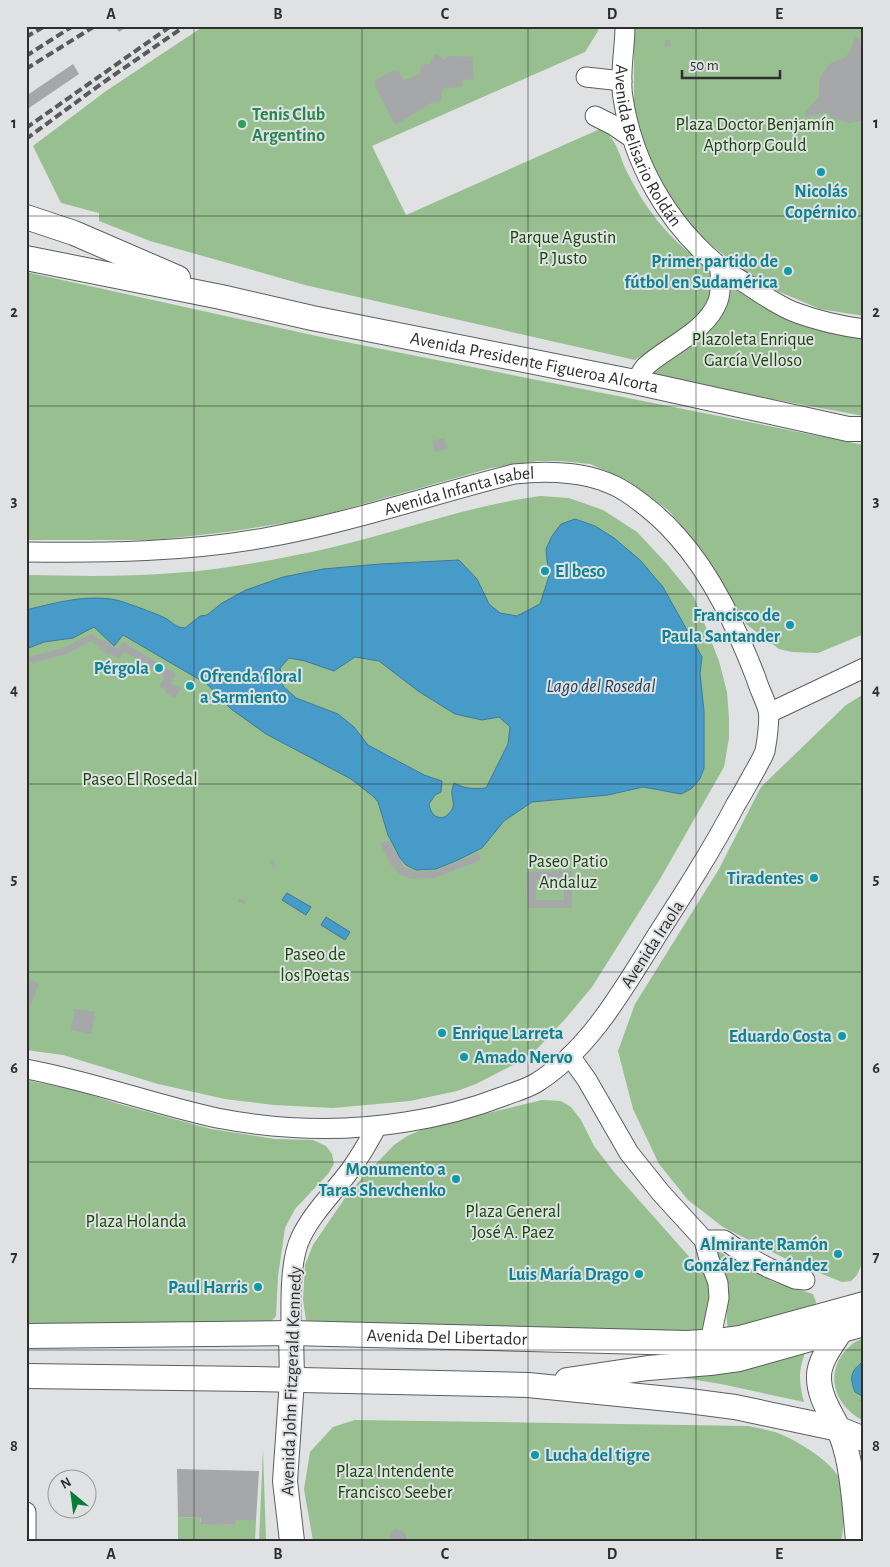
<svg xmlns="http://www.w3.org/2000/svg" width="890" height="1567" font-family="'Alegreya Sans',sans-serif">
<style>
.green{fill:#97bf8f}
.water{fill:#469bc9;stroke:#3f7a9b;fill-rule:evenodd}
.building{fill:#a6a7a9;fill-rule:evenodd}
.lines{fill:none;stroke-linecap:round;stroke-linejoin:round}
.minor-casing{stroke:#5c5e5f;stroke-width:21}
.major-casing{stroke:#5c5e5f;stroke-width:26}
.minor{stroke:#fff;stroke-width:19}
.major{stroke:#fff;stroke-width:24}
.rail{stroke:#5a5a5c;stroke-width:4;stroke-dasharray:8 4;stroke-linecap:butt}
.grid{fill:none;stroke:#2e2e2f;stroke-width:1;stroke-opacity:0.55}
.leisure-dot{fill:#2e9e5b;stroke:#dfe1e3;stroke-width:2}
.culture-dot{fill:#0f9aa8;stroke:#dfe1e3;stroke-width:2}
.labels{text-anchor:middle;stroke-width:4;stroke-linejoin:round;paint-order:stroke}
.leisure-label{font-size:18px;font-weight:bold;fill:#27864d;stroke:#dfe1e3;text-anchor:start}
.park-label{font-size:18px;fill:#134804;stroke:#dfe1e3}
.street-label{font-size:18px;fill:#2e2e2f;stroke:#dfe1e3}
.culture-label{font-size:18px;font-weight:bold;fill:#0d838f;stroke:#dfe1e3;text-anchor:end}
.water-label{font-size:19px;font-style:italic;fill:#1f4358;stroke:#dfe1e3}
.neatline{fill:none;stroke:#2e2e2f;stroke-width:2}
.grid-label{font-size:16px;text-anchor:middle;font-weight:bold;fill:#2e2e2f}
</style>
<rect width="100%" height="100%" fill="#dfe1e3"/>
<g class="green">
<path d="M204 26H599L598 31 585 52 372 146 406 215 600 129C617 136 620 159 628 174 637 192 649 211 662 226 676 243 694 257 711 270 712 277 715 286 713 293 707 318 656 348 635 360L305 285 150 241 99 221V213L61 203 33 146 106 91Z"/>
<polygon points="634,26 864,26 864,316 820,309 761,284 710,244 677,211 648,162 634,110"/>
<polygon points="26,272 321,337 864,445 864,634 818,653 792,652 779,649 746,624 731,603 710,562 691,537 668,510 627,480 590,464 561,461 538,461 491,468 335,512 297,521 227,532 155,540 26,540"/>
<polygon points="728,282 790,317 822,331 864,337 864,416 691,384 648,374"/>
<path d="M540 496 569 498 603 510 637 532 666 563 694 597 719 661 727 692 729 719V738L724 767 660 879 592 987 566 1018 537 1049 515 1064 476 1084 457 1091 410 1101 333 1108 274 1105 225 1099 158 1084 63 1055 26 1050V575C76 576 125 577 174 573 220 570 267 561 312 552 388 536 464 506 540 496Z"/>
<polygon points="864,694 864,1259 857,1275 851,1281 842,1282 790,1261 723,1227 688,1200 659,1164 633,1109 618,1051 635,1004 719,869 761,787 846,705"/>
<polygon points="26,1080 79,1091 119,1104 211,1129 275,1139 313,1140 326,1146 332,1154 334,1164 328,1174 295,1209 285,1228 278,1276 276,1316 268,1325 26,1331"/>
<path d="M542 1100 561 1101 571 1107 581 1120 594 1146 614 1172 709 1279C711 1298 708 1318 699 1335L312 1325 306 1320 303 1300 305 1265 313 1245 349 1192 394 1145 407 1136 426 1128Z"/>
<path d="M718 1251 773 1282 813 1294 816 1302 815 1308 729 1331C723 1313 730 1301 728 1283 727 1274 720 1263 716 1254Z"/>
<path d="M864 1338V1421C833 1406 823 1370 850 1346 854 1342 859 1340 864 1338Z"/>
<path d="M805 1353C798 1372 799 1383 804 1402L721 1384 660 1374Z"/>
<path d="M355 1420 749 1426C758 1428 767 1430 775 1432 795 1439 836 1463 841 1483 846 1503 845 1521 841 1541H313L304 1489 310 1452 333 1427Z"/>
<polygon points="263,1450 266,1541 259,1541"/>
<polygon points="178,1517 201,1518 200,1523 236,1525 237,1520 256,1520 255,1541 178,1541"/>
</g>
<g class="water">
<path d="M575 519 595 526 614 538 640 560 663 587 702 657 700 673 704 711V768L700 779 691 789 681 794 643 787 608 795 532 802 504 821 482 848 458 860 436 869 416 870 406 865 400 858 388 835 378 802 374 797 351 779 266 734 231 709 207 684 123 635 114 646 94 627 73 638 44 642 26 649V610C59 602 97 591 129 604 141 608 154 613 165 618 174 623 174 627 185 628L200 616 207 615 222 603 246 590 283 577 323 569 380 564 459 560 477 579 489 604 500 613 517 616 540 604 550 573 547 561 546 549 552 536 561 524ZM355 657 379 661 418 691 455 714 482 720 499 717 510 727 508 744 486 788C474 789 465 789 454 783 453 787 451 791 452 795 454 807 455 808 445 817 435 819 431 814 429 804L435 795 441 792 442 781 424 775 368 745 354 727 338 714 296 698 283 686 280 668 289 658 305 661 334 671Z"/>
<polygon points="287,893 311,907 306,915 282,900"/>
<polygon points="326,917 350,932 345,940 321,925"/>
<path d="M864 1353V1407L861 1400 863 1398 862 1396 855 1392C849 1377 851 1370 864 1361L862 1358Z"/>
</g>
<g class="building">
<polygon points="115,26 129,26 119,32"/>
<polygon points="855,37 859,37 864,59 864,120 849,123 833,118 827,113 816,114 806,117 804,113 819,97 819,83 821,75 831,63 846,57 852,47"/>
<polygon points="665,40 670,40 671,45 667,47 664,45"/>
<polygon points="437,54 444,60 449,56 472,57 474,79 462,80 462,87 443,88 440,102 431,103 395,125 375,86 377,79 393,71 399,72 404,80 420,74 421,65 430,64 431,59"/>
<polygon points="73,64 79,74 26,110 26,96"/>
<polygon points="444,438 447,449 435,452 432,441"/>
<polygon points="91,634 103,642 105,640 118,649 123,642 176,674 171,683 181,689 174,698 165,692 166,690 159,686 165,677 124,651 119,659 110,653 109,655 99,649 100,647 91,641 66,654 31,663 29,657 64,648"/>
<polygon points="389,841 404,867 415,872 437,870 478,853 481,860 434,878 411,879 400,874 391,865 380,844"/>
<polygon points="273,860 276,866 273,868 270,862"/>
<path d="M572 871V908H528L527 872ZM564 879V900H536V880Z"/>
<polygon points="239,899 246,901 245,904 238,902"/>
<polygon points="26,979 39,983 31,1005 26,1004"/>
<polygon points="75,1009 95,1012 91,1034 71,1030"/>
<polygon points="177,1469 259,1471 256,1520 237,1520 236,1525 200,1524 201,1518 178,1517"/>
<polygon points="396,1529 404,1532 407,1537 406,1541 389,1541 391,1532"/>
</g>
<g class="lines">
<defs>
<g id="minor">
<path id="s1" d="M625 26C625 50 619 75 623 98 633 164 668 224 719 266 728 273 739 279 748 285 763 295 780 307 797 313 819 321 841 326 864 329"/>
<polyline points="586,77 622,81"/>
<polyline points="595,116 613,125 632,138"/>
<path d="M635 382C639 377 642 370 646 366 668 346 707 331 718 301 722 290 720 278 720 267"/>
<path id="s2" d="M26 552C106 553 186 552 264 538 349 523 431 495 514 474 552 470 593 471 626 492 644 504 663 520 677 536 713 576 737 629 756 678 759 689 765 699 768 710 770 719 767 741 765 751 763 757 759 763 756 769 749 781 743 793 736 804 713 848 686 890 659 932 625 986 591 1049 536 1083 526 1089 514 1092 504 1096 473 1108 439 1117 406 1122 344 1132 279 1130 217 1118 153 1104 91 1081 26 1069"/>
<polyline points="769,713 864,668"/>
<polyline points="570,1056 587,1080 629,1153 661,1193 704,1240 724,1240 752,1259 769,1268 795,1279 805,1280"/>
<polyline points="704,1240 709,1259 718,1283 719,1298 710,1342"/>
<path d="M291 1333C291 1306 289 1261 301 1237 313 1212 335 1191 351 1169 361 1155 369 1141 377 1126"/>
<polyline points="26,1512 26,1541"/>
</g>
<g id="major">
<polyline points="26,217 74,233 178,278"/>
<path id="s3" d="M26 258 221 297 312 318 635 382 848 429H864"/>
<path d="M844 1325C836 1340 820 1357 819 1375 818 1395 830 1412 838 1428 842 1436 845 1446 847 1454 854 1483 855 1511 858 1541"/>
<polyline points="291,1333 292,1380 285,1481 292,1541"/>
<path id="s4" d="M26 1336 291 1333 687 1343 718 1341 740 1338 864 1304"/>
<polyline points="26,1376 251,1379 528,1385 689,1401 735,1407 839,1429 864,1439"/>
<polyline points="567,1380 648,1368 710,1363 739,1359 864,1324"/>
</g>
</defs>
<use href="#minor" class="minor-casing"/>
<use href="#major" class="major-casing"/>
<use href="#minor" class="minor"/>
<use href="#major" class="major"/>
<g class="rail">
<polyline points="26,37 45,26"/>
<polyline points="26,56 73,26"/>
<polyline points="26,69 95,26"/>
<polyline points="26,128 171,26"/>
<polyline points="26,139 101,84 185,26"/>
</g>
</g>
<path class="grid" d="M194 26V1541M362 26V1541M528 26V1541M696 26V1541M26 216H864M26 406H864M26 594H864M26 784H864M26 972H864M26 1162H864M26 1350H864"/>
<circle class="leisure-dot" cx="242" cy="124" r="5"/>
<g class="culture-dot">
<circle cx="821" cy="172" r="5"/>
<circle cx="788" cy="271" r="5"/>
<circle cx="545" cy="571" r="5"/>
<circle cx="790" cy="625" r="5"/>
<circle cx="159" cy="668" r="5"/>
<circle cx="190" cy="686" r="5"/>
<circle cx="814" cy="878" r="5"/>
<circle cx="442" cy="1033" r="5"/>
<circle cx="842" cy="1036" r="5"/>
<circle cx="464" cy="1057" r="5"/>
<circle cx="456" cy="1179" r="5"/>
<circle cx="838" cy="1254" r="5"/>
<circle cx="639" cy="1274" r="5"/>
<circle cx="258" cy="1287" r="5"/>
<circle cx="535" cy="1455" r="5"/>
</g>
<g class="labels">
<g class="leisure-label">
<text x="252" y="120">Tenis Club<tspan x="252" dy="21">Argentino</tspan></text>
</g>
<g class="park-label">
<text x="755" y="130">Plaza Doctor Benjamín<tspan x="755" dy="21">Apthorp Gould</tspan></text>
<text x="563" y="243">Parque Agustin<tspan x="563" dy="21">P. Justo</tspan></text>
<text x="753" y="345">Plazoleta Enrique<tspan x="753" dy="21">García Velloso</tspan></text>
<text x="140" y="785">Paseo El Rosedal</text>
<text x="568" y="867">Paseo Patio<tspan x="568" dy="21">Andaluz</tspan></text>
<text x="315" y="960">Paseo de<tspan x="315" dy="21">los Poetas</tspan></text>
<text x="513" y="1217">Plaza General<tspan x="513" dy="21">José A. Paez</tspan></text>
<text x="136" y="1227">Plaza Holanda</text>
<text x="395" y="1477">Plaza Intendente<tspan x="395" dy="21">Francisco Seeber</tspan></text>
</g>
<g class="street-label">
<text dy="6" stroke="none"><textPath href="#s1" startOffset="125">Avenida Belisario Roldán</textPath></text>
<text dy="6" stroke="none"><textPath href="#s3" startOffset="519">Avenida Presidente Figueroa Alcorta</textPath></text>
<text dy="6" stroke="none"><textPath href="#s2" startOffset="440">Avenida Infanta Isabel</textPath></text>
<text transform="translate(652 944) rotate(-57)" y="6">Avenida Iraola</text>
<text dy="6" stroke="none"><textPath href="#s4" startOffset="421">Avenida Del Libertador</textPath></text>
<text transform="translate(291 1381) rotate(-88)" y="6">Avenida John Fitzgerald Kennedy</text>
</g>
<g class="culture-label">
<text x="821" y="197" text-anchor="middle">Nicolás<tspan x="821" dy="21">Copérnico</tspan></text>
<text x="778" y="267">Primer partido de<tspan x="778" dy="21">fútbol en Sudamérica</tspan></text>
<text x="555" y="577" text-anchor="start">El beso</text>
<text x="780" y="621">Francisco de<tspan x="780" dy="21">Paula Santander</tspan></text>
<text x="149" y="674">Pérgola</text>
<text x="200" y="682" text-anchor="start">Ofrenda floral<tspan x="200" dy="21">a Sarmiento</tspan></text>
<text x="804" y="884">Tiradentes</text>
<text x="452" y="1039" text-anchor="start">Enrique Larreta</text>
<text x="832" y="1042">Eduardo Costa</text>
<text x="474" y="1063" text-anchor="start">Amado Nervo</text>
<text x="446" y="1175">Monumento a<tspan x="446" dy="21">Taras Shevchenko</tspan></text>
<text x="828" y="1250">Almirante Ramón<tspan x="828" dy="21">González Fernández</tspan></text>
<text x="629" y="1280">Luis María Drago</text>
<text x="248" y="1293">Paul Harris</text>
<text x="545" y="1461" text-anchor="start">Lucha del tigre</text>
</g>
<g class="water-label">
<text x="601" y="692">Lago del Rosedal</text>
</g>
</g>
<rect width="890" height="1567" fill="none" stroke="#dfe1e3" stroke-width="55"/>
<g transform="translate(72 1494) rotate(331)"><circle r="24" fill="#dfe1e3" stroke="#98999b"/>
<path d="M0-4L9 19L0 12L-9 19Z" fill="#057d34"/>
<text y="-8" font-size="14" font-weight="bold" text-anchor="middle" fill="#2e2e2f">N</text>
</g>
<path d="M682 70v8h98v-8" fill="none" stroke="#2e2e2f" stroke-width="2.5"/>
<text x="690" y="70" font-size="15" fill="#2e2e2f" stroke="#dfe1e3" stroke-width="4" paint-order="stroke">50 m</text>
<rect x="28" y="28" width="834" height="1512" class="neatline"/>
<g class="grid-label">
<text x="111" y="19">A</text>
<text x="278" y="19">B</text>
<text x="445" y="19">C</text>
<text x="612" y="19">D</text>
<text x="779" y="19">E</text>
<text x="14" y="128">1</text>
<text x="876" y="128">1</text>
<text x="14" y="317">2</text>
<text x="876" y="317">2</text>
<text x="14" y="506">3</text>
<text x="876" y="506">3</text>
<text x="14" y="695">4</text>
<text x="876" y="695">4</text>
<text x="14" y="884">5</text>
<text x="876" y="884">5</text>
<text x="14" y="1073">6</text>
<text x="876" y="1073">6</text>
<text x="14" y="1262">7</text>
<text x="876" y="1262">7</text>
<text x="14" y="1451">8</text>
<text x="876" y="1451">8</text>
<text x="111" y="1559">A</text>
<text x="278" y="1559">B</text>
<text x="445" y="1559">C</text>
<text x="612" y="1559">D</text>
<text x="779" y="1559">E</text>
</g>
</svg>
